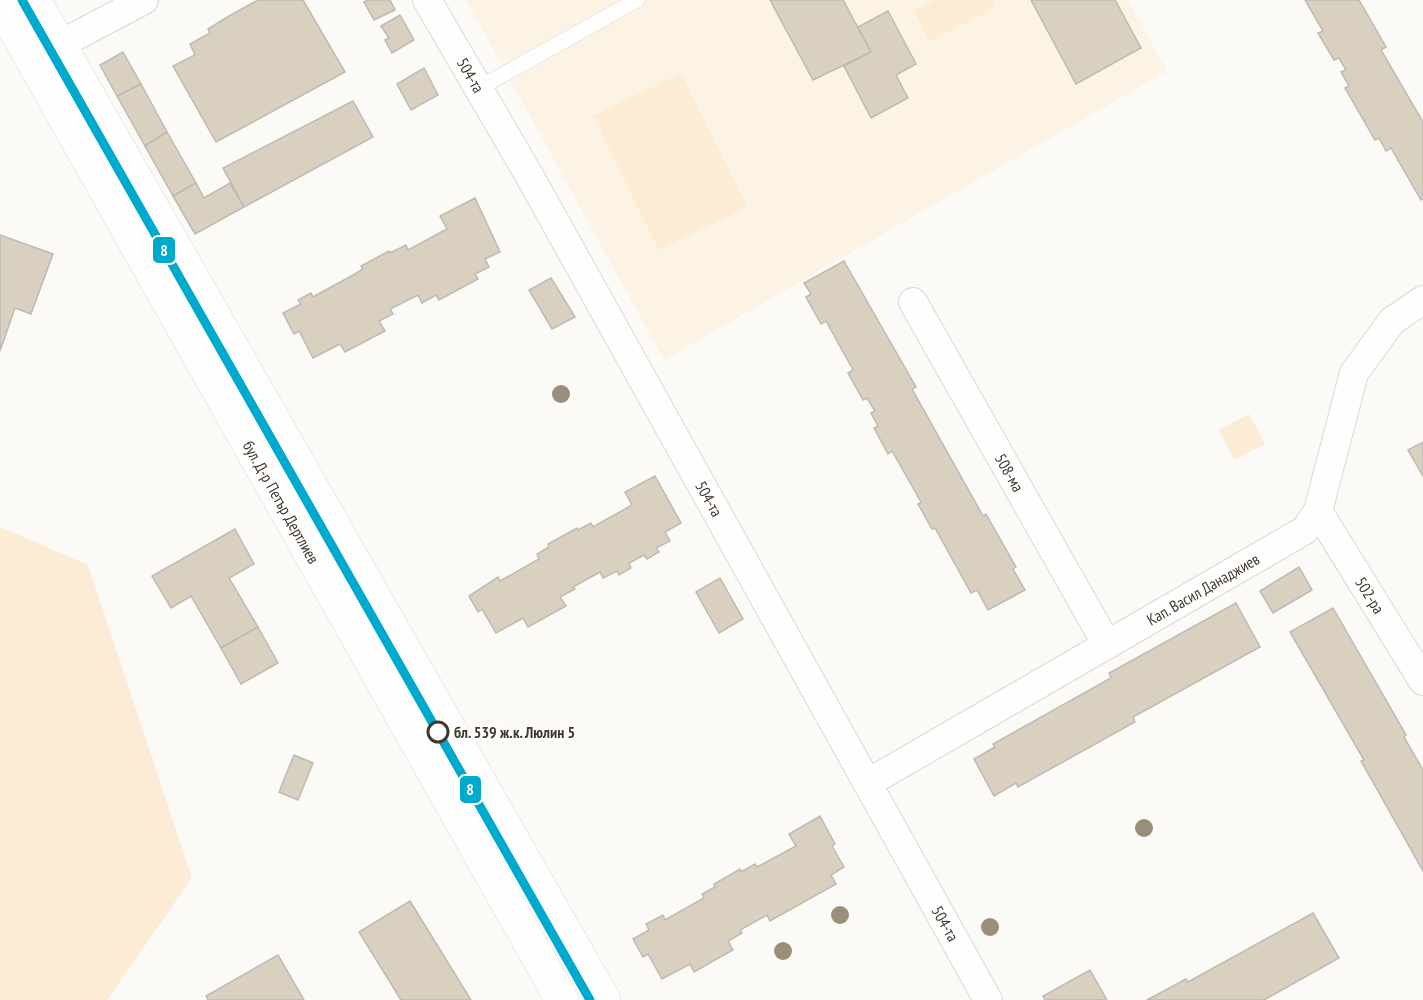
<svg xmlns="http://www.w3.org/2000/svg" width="1423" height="1000" font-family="'PT Sans Narrow',sans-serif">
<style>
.built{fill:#fdf3e5}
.green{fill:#fdecd5}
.building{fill:#dad0c0;stroke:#beb9b2;stroke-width:1.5}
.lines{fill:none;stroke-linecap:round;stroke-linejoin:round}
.lane-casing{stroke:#dcd8d0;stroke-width:16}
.street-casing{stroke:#dcd8d0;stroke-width:30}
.secondary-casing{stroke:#dcd8d0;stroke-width:34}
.lane{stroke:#fffefe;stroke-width:15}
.street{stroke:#fffefe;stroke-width:28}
.secondary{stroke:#fffefe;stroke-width:33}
.tram-1-casing{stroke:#fff;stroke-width:14}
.tram-1{stroke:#00a9ce;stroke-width:9}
.tree{fill:#9b8f7c}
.stop-dot{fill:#fff;stroke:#42392d;stroke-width:3}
.labels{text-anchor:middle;stroke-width:5;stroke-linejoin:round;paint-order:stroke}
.street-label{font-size:16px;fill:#42392d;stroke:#fff}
.stop-label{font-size:16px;font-weight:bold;fill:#42392d;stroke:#fff;text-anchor:start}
.line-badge{stroke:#fff;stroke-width:2}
.badge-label{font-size:16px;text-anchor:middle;font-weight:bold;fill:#fff}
</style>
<rect width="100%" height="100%" fill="#fcfaf7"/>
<polygon class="built" points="466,0 1128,0 1167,71 664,360"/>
<g class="green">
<polygon points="935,0 991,0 995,8 929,41 914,10"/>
<polygon points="681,73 748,207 659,250 593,116"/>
<polygon points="1249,414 1265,444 1234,460 1219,430"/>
<polygon points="0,527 88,565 192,878 107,1000 0,1000"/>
</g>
<g class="building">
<polygon points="258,0 303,0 345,72 216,142 173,66 195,55 190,44 210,33 208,29 229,16"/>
<polygon points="368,0 390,0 395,10 374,20 364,2"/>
<polygon points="770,0 843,0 871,52 813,80"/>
<polygon points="1031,0 1115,0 1141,48 1076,84"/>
<polygon points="1305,0 1359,0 1386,47 1381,50 1423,122 1423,198 1421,200 1391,148 1386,151 1379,138 1375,140 1345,88 1349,86 1341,72 1346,70 1339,58 1334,60 1318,33 1323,31"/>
<polygon points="888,11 916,64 896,75 908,98 871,118 844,66 871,52 858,27"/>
<polygon points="400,15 414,40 392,53 385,40 389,38 381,26"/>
<polygon points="123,52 141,84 117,96 100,65"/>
<polygon points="424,68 438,95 411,110 397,84"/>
<polygon points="141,84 167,132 145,146 117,96"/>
<polygon points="353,101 373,137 244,207 223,168"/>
<polygon points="167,132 196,183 173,196 145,146"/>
<polygon points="196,183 204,198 230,183 244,207 195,234 173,196"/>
<polygon points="475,198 500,252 485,259 489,267 475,274 478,279 439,300 436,295 422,303 418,295 390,309 393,314 379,321 385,331 345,352 340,344 313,358 299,331 294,334 283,313 301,304 298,300 311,293 313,297 355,274 363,269 361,266 389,251 390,253 406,245 408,250 447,229 440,216"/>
<polygon points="0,235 53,254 31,314 15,308 0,351"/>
<polygon points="844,261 916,387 912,389 983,516 986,514 1016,567 1013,569 1025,590 988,610 977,590 971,593 935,528 932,529 918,504 921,502 892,451 888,454 874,428 878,426 871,413 875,411 867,398 863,400 848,373 853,370 826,321 821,324 806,297 811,294 804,283"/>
<polygon points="551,278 575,317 552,329 529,290"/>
<polygon points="1423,442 1423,476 1408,450"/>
<polygon points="655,476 681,523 665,532 670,541 656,548 659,552 647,559 644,555 629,563 631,568 619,575 617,571 603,578 600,572 573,587 575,589 560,597 566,606 528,627 523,618 496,633 482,609 478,612 469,596 498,577 500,581 539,559 537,554 549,547 548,544 577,528 578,530 591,523 593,527 632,505 625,492"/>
<polygon points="235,529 254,564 229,578 258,627 221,648 191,596 171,608 152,576"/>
<polygon points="1299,567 1312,590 1273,613 1260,591"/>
<polygon points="720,578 743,619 719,633 696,592"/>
<polygon points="1236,603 1260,647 1133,717 1135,722 1018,787 1016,783 994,796 974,759 995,747 993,744 1111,678 1109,673"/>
<polygon points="1333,608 1406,735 1404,737 1423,770 1423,871 1361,761 1364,760 1290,632"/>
<polygon points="258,627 278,663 241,684 221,648"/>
<polygon points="294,755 313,763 298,800 279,792"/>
<polygon points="820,816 835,844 832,846 844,867 831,875 836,884 770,921 767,915 740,930 742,933 728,941 733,950 694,972 690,964 662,979 648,954 643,957 633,939 649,930 646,924 663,915 665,920 704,898 702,894 715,887 714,884 740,869 741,872 755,864 757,867 796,846 789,834"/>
<polygon points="410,901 471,1000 401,1000 359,932"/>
<polygon points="1313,913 1339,958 1264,1000 1147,1000 1186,979 1188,982"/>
<polygon points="278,955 304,1000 208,1000 206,996"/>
<polygon points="1090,970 1107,1000 1045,1000 1043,996"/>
</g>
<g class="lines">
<defs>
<polyline id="lane" points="479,88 637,0"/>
<g id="street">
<path id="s1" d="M427 0 529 175 988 1000"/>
<polyline points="42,54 144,0"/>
<path id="s2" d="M913 302 1106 643"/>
<path id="s3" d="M1318 511 1423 681"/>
<path id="s4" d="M868 783 1305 530 1318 511 1354 373 1392 321 1423 300"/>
</g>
<g id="secondary">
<polyline points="34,0 604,1000"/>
<path id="s5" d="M0 3 562 1000"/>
</g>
</defs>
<use href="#lane" class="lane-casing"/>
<use href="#street" class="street-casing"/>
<use href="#secondary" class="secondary-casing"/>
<use href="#lane" class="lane"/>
<use href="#street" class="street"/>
<use href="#secondary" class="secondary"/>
<defs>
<polyline id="tram-1" points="22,0 590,1000"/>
</defs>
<use href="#tram-1" class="tram-1-casing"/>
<use href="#tram-1" class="tram-1"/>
</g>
<g class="tree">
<circle cx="561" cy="394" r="9"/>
<circle cx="1144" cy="828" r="9"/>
<circle cx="840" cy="915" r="9"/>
<circle cx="990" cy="927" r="9"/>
<circle cx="783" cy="951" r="9"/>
</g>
<circle class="stop-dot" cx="438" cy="732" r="10"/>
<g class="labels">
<g class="street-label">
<text dy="6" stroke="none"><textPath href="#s1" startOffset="87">504-та</textPath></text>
<text dy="6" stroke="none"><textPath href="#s2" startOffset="196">508-ма</textPath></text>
<text dy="6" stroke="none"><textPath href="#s1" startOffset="573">504-та</textPath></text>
<text dy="6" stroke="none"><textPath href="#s5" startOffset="573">бул. Д-р Петър Дертлиев</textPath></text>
<text dy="6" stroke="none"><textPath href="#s4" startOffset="387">Кап. Васил Данаджиев</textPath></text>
<text dy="6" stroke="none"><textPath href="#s3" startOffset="99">502-ра</textPath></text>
<text dy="6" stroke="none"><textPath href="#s1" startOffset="1059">504-та</textPath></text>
</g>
<g class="stop-label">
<text x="454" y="738">бл. 539 ж.к. Люлин 5</text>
</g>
</g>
<g class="line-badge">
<rect x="152" y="236" width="24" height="28" rx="6" fill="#00a9ce"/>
<rect x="459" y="775" width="23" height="29" rx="6" fill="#00a9ce"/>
</g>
<g class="badge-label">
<text x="164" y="256">8</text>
<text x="470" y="795">8</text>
</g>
</svg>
